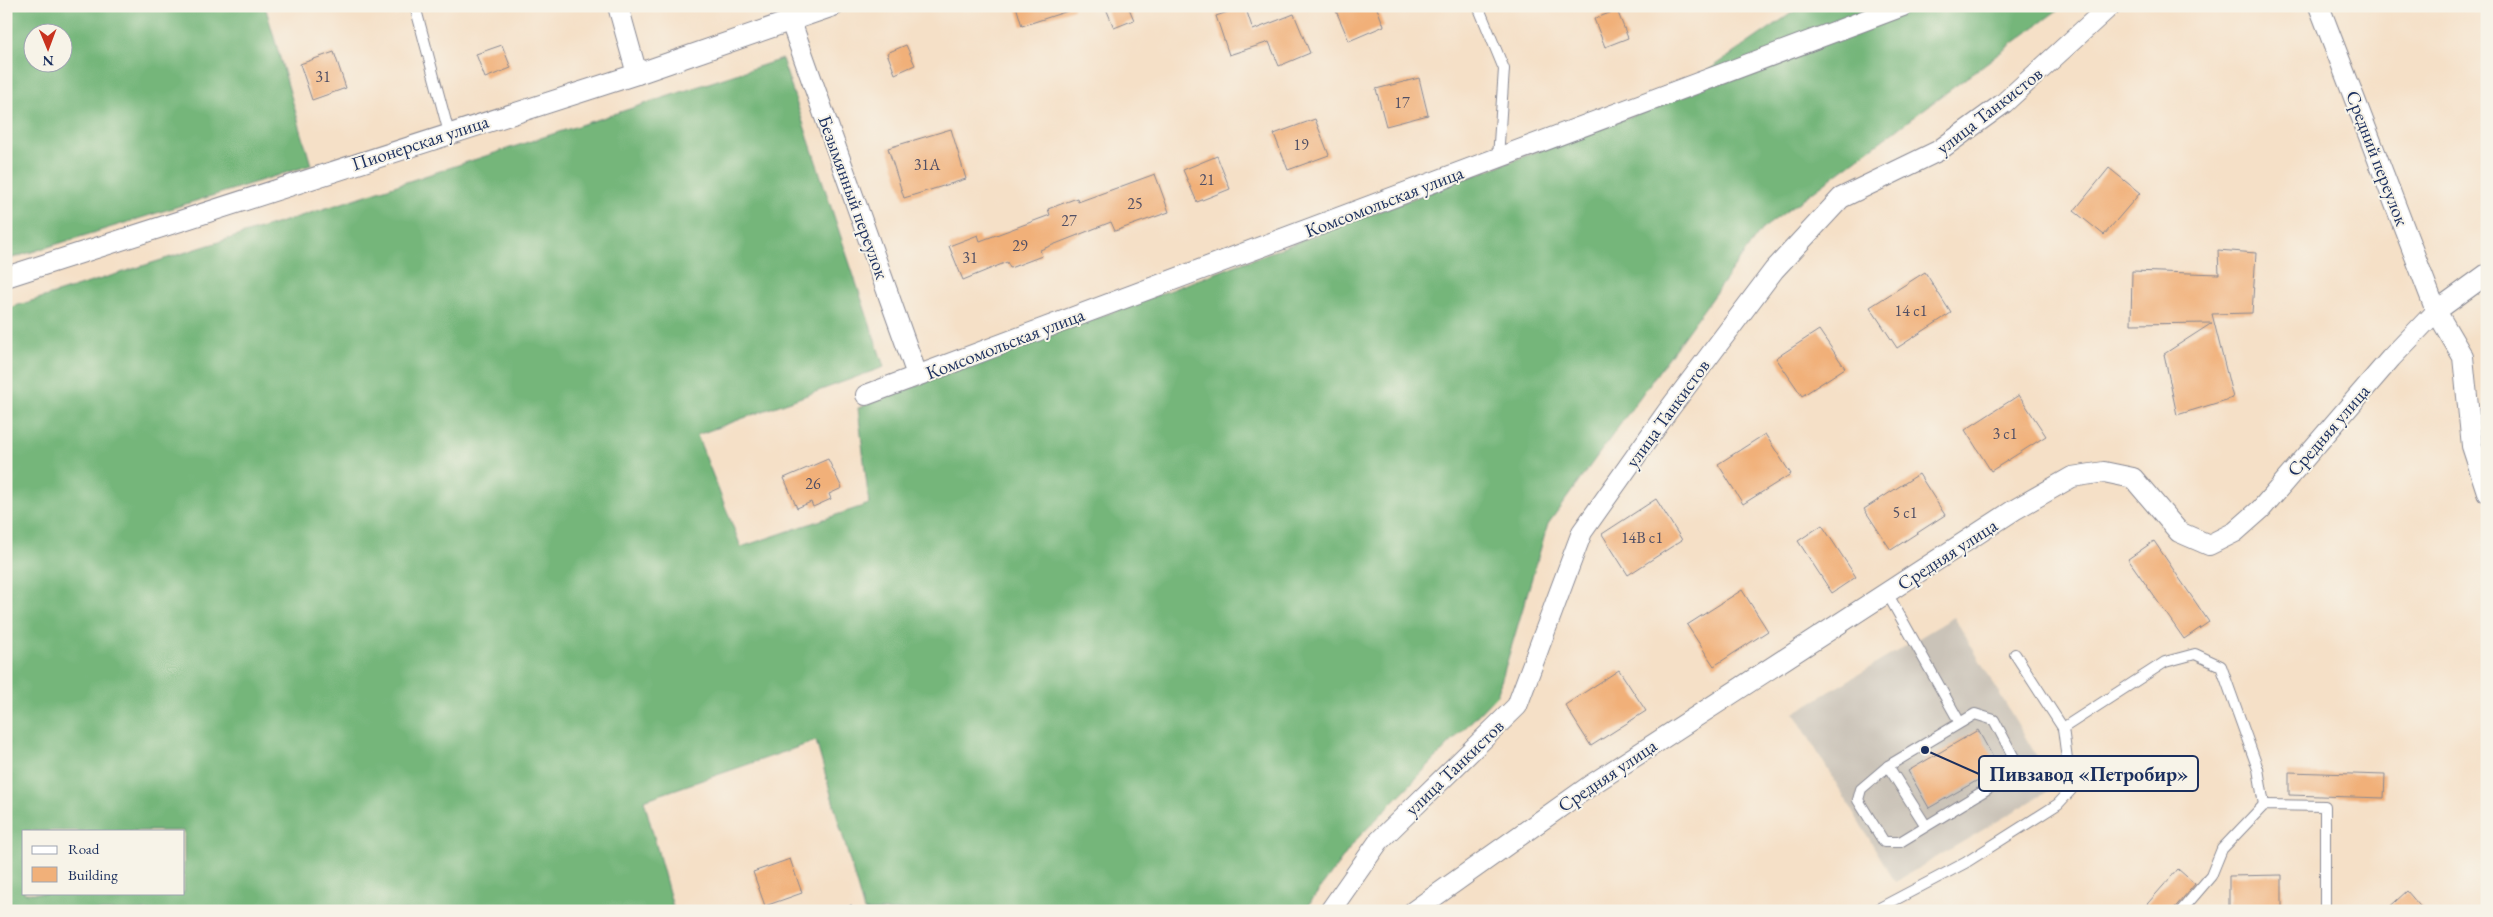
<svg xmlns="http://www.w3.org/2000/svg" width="2493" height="917" font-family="'EB Garamond',serif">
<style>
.industrial{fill:#cac3b8}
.forest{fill:#74b67a;stroke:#48726c;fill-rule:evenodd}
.building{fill:#f1b079}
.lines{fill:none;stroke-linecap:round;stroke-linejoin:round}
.lane-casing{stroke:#888892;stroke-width:12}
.street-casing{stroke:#888892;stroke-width:22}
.path{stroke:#888892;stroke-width:3;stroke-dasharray:4 4;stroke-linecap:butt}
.lane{stroke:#fff;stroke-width:10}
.street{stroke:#fff;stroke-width:20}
.labels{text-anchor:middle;stroke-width:4;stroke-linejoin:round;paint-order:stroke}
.number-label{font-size:16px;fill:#504f65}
.street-label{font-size:19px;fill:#1b2f5e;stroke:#f7f3e8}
.leader{fill:none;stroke:#1b2f5e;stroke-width:2}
.callout-dot{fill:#1b2f5e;stroke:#f7f3e8;stroke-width:2}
.callout{fill:#f7f3e8;stroke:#1b2f5e;stroke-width:2}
.callout-label{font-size:20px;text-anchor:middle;font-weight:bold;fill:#1b2f5e}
</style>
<rect width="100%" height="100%" fill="#f7f3e8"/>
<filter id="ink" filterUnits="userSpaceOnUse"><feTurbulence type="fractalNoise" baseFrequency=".02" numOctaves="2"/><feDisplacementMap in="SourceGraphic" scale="10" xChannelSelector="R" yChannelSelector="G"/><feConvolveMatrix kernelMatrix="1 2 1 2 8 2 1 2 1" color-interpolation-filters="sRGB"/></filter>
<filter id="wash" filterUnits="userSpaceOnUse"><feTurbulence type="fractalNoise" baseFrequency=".0096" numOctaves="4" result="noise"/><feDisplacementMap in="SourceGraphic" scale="20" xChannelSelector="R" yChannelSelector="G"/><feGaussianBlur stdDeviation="1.12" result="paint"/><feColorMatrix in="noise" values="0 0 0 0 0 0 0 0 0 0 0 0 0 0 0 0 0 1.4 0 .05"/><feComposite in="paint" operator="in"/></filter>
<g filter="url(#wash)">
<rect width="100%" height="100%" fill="#f5e0c7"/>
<polygon class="industrial" points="1954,617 2055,787 1895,882 1794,713"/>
<g class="forest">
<path d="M6 6H265L311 165 6 260ZM32 32H62V62H32Z"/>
<path d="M1802 6H2063L1761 230 1548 524 1497 695 1355 841 1304 911H864L816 741 644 800 674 911H6V309L339 204 782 59 884 367 697 435 741 547 869 504 858 408 1655 107ZM24 831H184V893H24Z"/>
</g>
<g id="blocks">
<g class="building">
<polygon points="1016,6 1074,6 1074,9 1022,26"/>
<polygon points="1105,6 1128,6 1134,20 1114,28"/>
<polygon points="1245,6 1253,30 1294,14 1310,53 1279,66 1269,42 1229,55 1216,16"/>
<polygon points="1334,6 1376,6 1384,26 1349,41"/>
<polygon points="1617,10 1628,38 1605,47 1594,19"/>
<polygon points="502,45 511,68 485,78 476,54"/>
<polygon points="906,45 915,65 895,74 887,53"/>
<polygon points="334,52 346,88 312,100 300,64"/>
<polygon points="1419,78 1428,115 1386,126 1376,89"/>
<polygon points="1315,119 1329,155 1288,170 1274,134"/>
<polygon points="951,129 966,179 904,198 888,148"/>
<polygon points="1217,156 1230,189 1197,202 1183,170"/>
<polygon points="2109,168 2140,193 2104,235 2074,211"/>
<polygon points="1155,174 1169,212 1115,231 1111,222 1040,250 1042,256 1010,268 1007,262 963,280 949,246 978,235 980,241 1050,215 1048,209 1077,198 1078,202"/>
<polygon points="2218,250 2256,253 2252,313 2212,314 2233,398 2177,415 2164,354 2212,323 2131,324 2132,271 2219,274"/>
<polygon points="1925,272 1951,313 1897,348 1870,307"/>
<polygon points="1819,330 1845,368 1802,396 1776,358"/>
<polygon points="2019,395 2046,436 1991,471 1965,430"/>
<polygon points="1765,434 1791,474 1743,504 1718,464"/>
<polygon points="828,459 842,488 829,494 831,499 813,507 811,502 797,508 784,478"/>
<polygon points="1919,474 1945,515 1891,550 1864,509"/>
<polygon points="1656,499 1682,540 1628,575 1602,534"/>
<polygon points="1822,525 1856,577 1832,593 1798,541"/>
<polygon points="2154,541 2209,622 2184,639 2128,559"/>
<polygon points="1742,590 1768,631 1714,666 1687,625"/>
<polygon points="1619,670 1646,711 1591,746 1565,705"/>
<polygon points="1978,730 1999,768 1929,808 1908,771"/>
<polygon points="2289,772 2385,775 2384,798 2289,795"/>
<polygon points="790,859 802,893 765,906 753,872"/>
<polygon points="2178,869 2195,884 2172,911 2141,911"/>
<polygon points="2282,875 2282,911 2229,911 2229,876"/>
<polygon points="2407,891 2424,911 2385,911"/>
</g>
</g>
</g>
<g filter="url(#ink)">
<use href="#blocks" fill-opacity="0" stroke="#888892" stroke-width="1"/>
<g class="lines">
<defs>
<g id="lane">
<polyline points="415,6 449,133"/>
<polyline points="1478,6 1504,69 1498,158"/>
<polyline points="1887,593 1960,723 1888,766 1861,789 1858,800 1884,842 1900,842 2020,769 1994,720 1975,714 1960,723"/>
<polyline points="2015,654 2063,728"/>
<polyline points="1888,766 1926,826"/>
<polyline points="1874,911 1965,863 2058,804 2071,790 2063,728 2165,662 2195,654 2221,666 2258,769 2264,805"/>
<polyline points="2181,911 2211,876 2222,849 2264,805 2325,806 2325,911"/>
</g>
<g id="street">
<polyline points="618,6 637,74"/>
<polyline points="2319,6 2436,311 2463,357 2472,446 2487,492"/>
<polyline points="790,19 917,375"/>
<polyline points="6,277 637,74 833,6"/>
<polyline points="866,395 1903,6"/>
<polyline points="1330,911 1379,841 1517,706 1582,532 1667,412 1774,270 1841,198 1938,151 2004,103 2110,6"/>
<polyline points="1414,911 1591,785 2014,510 2072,477 2104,472 2133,478 2179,532 2209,545 2235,532 2261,509 2391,358 2436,311 2487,274"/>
</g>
</defs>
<use href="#lane" class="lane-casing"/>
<use href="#street" class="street-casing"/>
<polyline class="path" points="850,905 853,911"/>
<use href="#lane" class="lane"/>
<use href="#street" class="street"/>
</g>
</g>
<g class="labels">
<g class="number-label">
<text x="323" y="82">31</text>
<text x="1402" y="108">17</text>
<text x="1301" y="150">19</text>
<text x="927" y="170">31А</text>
<text x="1207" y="185">21</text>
<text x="1135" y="209">25</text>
<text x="1069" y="226">27</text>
<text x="1020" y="251">29</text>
<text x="970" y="263">31</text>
<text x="1911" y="316">14 с1</text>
<text x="2005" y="439">3 с1</text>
<text x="813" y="489">26</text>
<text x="1905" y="518">5 с1</text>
<text x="1642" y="543">14В с1</text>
</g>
<g class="street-label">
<text transform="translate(1989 110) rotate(-38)" y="7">улица Танкистов</text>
<text transform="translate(420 142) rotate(-18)" y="7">Пионерская улица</text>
<text transform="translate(2378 158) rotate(69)" y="7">Средний переулок</text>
<text transform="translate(854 197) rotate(70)" y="7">Безымянный переулок</text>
<text transform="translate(1384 201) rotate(-21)" y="7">Комсомольская улица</text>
<text transform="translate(1005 343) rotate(-21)" y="7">Комсомольская улица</text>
<text transform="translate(1667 413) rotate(-54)" y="7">улица Танкистов</text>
<text transform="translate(2328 430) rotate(-49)" y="7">Средняя улица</text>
<text transform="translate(1947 554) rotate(-33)" y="7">Средняя улица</text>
<text transform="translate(1454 767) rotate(-44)" y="7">улица Танкистов</text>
<text transform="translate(1607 775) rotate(-34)" y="7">Средняя улица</text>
</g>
</g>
<path class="leader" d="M1925 750L1979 774"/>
<circle class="callout-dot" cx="1925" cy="750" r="5"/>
<rect class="callout" x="1979" y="756" width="219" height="35" rx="5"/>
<g class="callout-label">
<text x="2089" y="781">Пивзавод «Петробир»</text>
</g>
<rect width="2493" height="917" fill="none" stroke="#f7f3e8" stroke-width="25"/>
<rect x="22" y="830" width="162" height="65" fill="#f7f3e8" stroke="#9fa5b1"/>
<rect x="32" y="846" width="25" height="8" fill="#ffffff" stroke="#9fa5b1"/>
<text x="68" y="854" font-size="15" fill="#1b2f5e">Road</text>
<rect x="32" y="867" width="25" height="15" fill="#f1b079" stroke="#9fa5b1"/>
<text x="68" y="880" font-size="15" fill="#1b2f5e">Building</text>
<g transform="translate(48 48) rotate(179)"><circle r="24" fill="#f7f3e8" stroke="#9fa5b1"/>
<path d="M0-4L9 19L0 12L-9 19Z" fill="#c8321e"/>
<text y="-8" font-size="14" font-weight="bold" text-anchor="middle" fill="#1b2f5e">N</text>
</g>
</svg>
